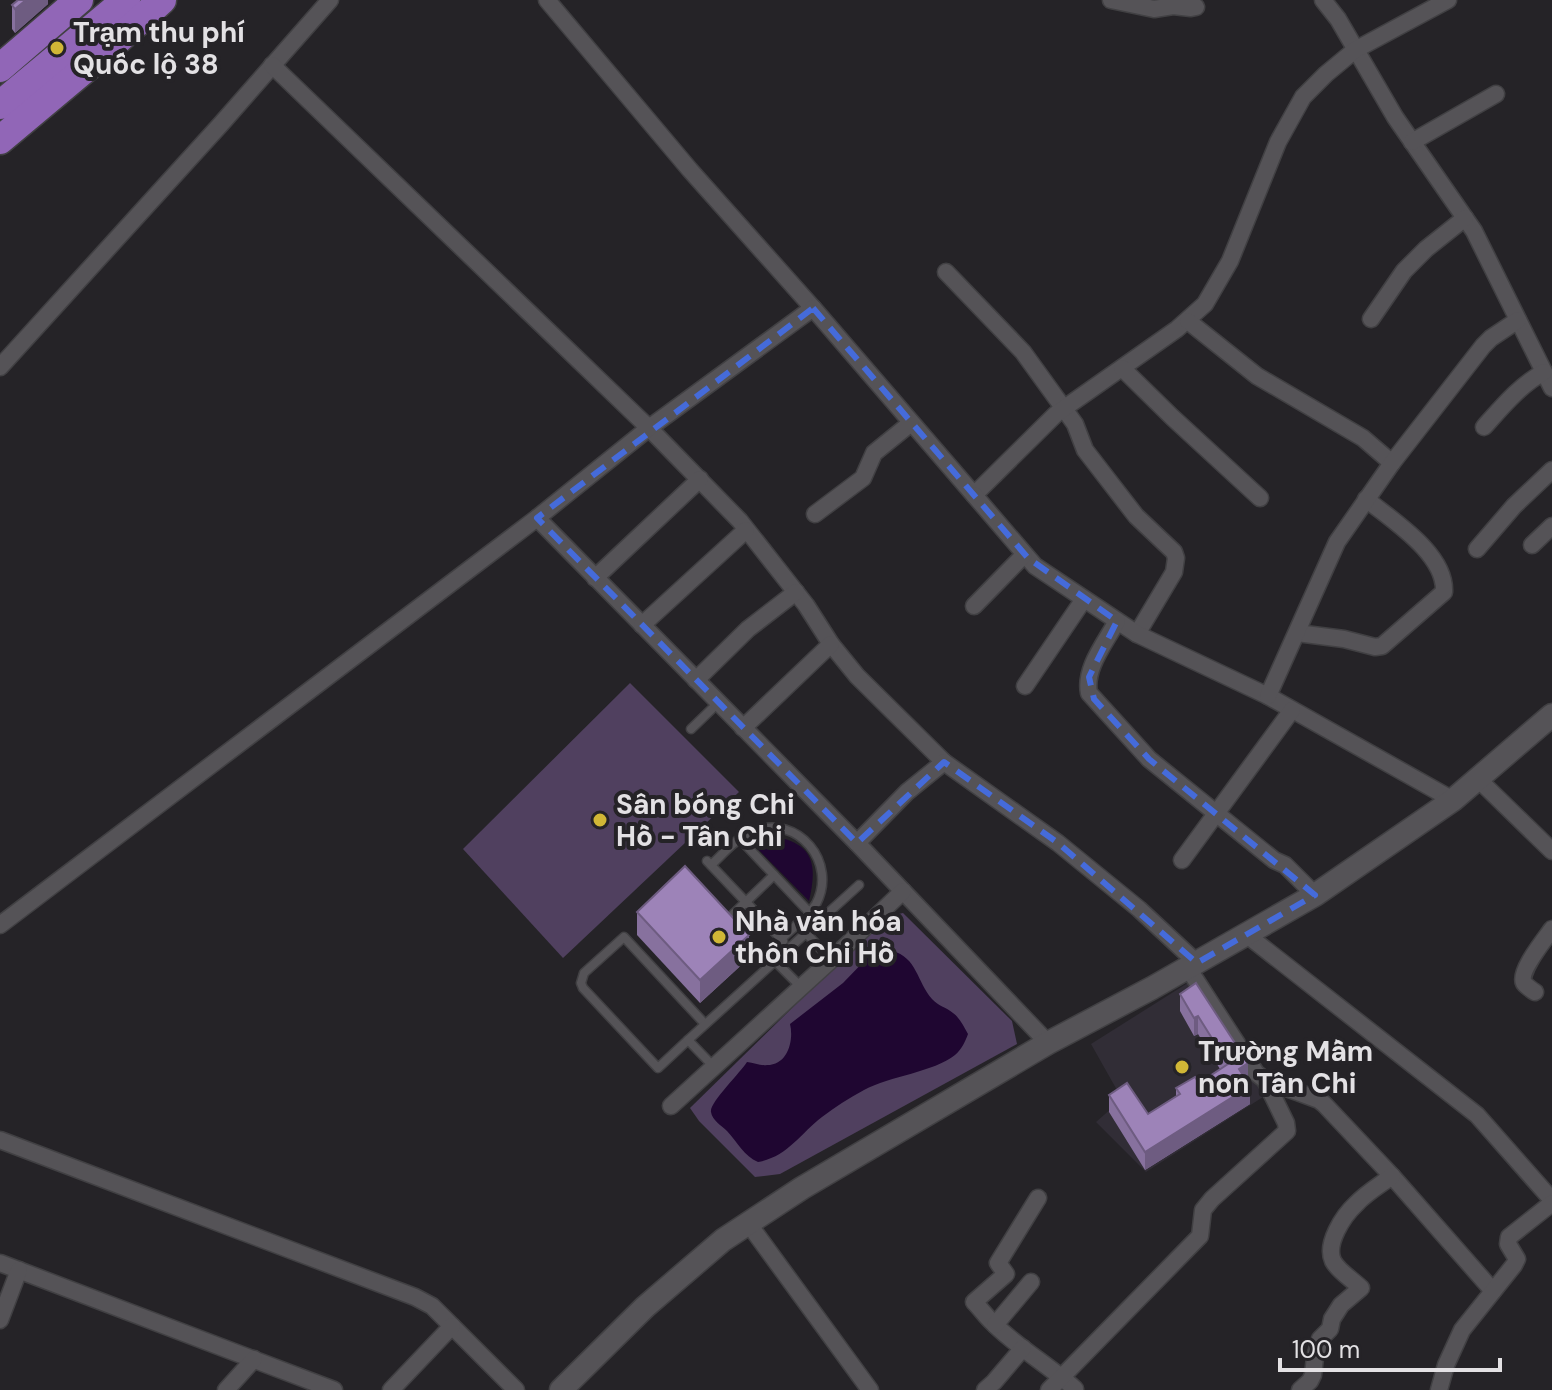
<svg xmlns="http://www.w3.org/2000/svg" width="1552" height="1390" font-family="'DM Sans',sans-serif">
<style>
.built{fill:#312d36}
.green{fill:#50405f}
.water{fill:#1f0631}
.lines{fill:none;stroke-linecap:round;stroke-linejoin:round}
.service-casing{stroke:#414043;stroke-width:11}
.minor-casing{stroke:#414043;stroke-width:19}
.tertiary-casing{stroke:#414043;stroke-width:25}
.trunk-casing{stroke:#414043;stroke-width:31}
.service{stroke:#555357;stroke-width:8}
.minor{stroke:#555357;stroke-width:16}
.tertiary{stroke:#555357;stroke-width:22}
.trunk{stroke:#9166b7;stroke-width:28}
.wall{fill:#87719e}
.shaded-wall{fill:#6e5c81}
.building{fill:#9d83b8;stroke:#6e5c81;stroke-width:2}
.marked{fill:none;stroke:#456bda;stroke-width:6;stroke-dasharray:16 10;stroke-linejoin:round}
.poi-dot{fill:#d1b736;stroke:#252327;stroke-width:3}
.labels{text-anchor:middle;stroke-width:8;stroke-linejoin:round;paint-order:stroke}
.poi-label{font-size:28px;font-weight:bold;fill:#e3e1e4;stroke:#252327;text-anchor:start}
</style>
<rect width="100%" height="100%" fill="#252327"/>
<polygon class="built" points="1202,974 1274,1090 1146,1172 1096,1122 1122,1099 1091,1044"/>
<g class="green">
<polygon points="630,683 739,792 563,958 463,849"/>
<polygon points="903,913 1012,1021 1017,1044 780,1174 755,1177 699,1121 690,1108 885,917"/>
</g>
<g class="water">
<path d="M770 836C813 842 818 863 809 901L749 840Z"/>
<path d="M892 951C917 957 917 982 932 999 938 1006 946 1007 953 1013 960 1018 964 1027 968 1034 965 1042 962 1049 955 1055 934 1072 890 1076 864 1090 849 1098 835 1107 822 1117 800 1134 787 1157 758 1162 744 1156 738 1143 727 1131 722 1126 712 1120 711 1112 709 1103 741 1072 747 1062 754 1063 761 1066 767 1065 788 1065 794 1040 790 1024L843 983 872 953Z"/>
</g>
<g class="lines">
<defs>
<g id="service">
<polyline points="691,729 718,703"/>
<polyline points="740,839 809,912"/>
<polyline points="707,861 783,941"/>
<path d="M711 865C724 853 737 837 754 831 798 814 838 863 816 904 808 917 792 928 781 939"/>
<polyline points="727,920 774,875"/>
<polyline points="806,933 831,960"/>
<polyline points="775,961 801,987"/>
<polyline points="688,1040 658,1068 583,988 581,983 584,973 624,937 705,1024"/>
<polyline points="714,1067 688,1040 859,885"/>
</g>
<g id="minor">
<polyline points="547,0 690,170 813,308 649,428 740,521 806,605 831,644 857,676 944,762 1058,843 1139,909 1197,963"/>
<polyline points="1111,0 1154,9 1173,6 1191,8 1196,7"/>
<polyline points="1323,0 1338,19 1395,117 1474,231 1552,388"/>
<polyline points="1412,142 1496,94"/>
<polyline points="946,272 1023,352 1075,424 1085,450 1136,516 1174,552 1176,558 1174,572 1137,634"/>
<polyline points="813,308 974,495 1056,414 1177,329 1205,304 1230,261 1278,142 1303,97 1326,74 1355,50 1448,0"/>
<polyline points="1371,319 1404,271 1426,249 1465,218"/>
<polyline points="1188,321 1257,376 1363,438 1392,463"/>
<polyline points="0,367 221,124 330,0"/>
<polyline points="1122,368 1172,417 1260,498"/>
<path d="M1484 427C1502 407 1520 385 1544 372"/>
<polyline points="974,495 1035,566 1137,634 1268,696 1453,800"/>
<polyline points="815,514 863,478 874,453 911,423"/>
<polyline points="537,518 857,843 1048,1043"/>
<polyline points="1532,545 1552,526"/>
<polyline points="1477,549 1514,506 1552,470"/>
<polyline points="595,578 700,479"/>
<polyline points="974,606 1024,555"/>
<path d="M1117 621C1106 642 1084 668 1089 693L1149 759 1274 860 1285 865 1315 895"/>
<polyline points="642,625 746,530"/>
<path d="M1297 633 1344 639 1375 647 1382 646 1444 592C1446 554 1393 521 1366 499"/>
<polyline points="696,680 748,629 796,592"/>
<polyline points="1025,686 1084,599"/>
<polyline points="1268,696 1337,542 1392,463 1483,346 1491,338 1518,320"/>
<polyline points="743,728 831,644"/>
<polyline points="1478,779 1552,851"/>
<polyline points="857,843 907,792 944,762"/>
<polyline points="1182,860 1292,710"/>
<polyline points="0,925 537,518 649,428 272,65"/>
<polyline points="1247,935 1477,1115 1552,1200"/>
<polyline points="1188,968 1256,1073 1265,1080 1319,1100 1324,1104 1392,1176 1493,1291"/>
<path d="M1535 992C1533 991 1525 985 1524 983 1518 972 1545 939 1552 929"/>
<polyline points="671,1106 831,960 903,891"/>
<polyline points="0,1140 415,1297 432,1306 516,1390"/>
<path d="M1038 1198 998 1263 1006 1274 974 1302C980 1308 985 1315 991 1321 1016 1347 1049 1365 1075 1389L1074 1390"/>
<polyline points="748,1223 870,1390"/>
<polyline points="0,1263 334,1390"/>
<polyline points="0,1320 19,1270"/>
<polyline points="995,1325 1031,1282"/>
<polyline points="226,1390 254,1359"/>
<polyline points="391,1390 452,1326"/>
<polyline points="985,1390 994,1382 1023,1348"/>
<polyline points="1049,1390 1200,1236 1203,1210 1212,1199 1287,1131 1286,1123 1265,1080"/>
<path d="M1300 1390 1310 1381 1313 1375 1315 1357 1320 1339 1330 1329 1332 1319 1341 1305 1361 1288C1353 1280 1338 1271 1333 1261 1325 1244 1343 1216 1356 1204 1366 1193 1380 1185 1392 1176"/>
<polyline points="1439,1390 1446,1365 1462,1330 1514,1265 1517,1259 1508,1244 1509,1237 1552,1203"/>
</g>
<polyline id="tertiary" points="561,1390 645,1307 723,1240 802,1188 1048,1043 1152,988 1315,895 1453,800 1552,715"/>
<g id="trunk">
<polyline points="0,68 79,0"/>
<polyline points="0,105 126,0"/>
<polyline points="0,140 92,63 162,0"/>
</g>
</defs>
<use href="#service" class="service-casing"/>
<use href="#minor" class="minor-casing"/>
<use href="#tertiary" class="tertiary-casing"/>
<use href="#trunk" class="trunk-casing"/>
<use href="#service" class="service"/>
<use href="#minor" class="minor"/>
<use href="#tertiary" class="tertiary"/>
<use href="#trunk" class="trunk"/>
</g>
<g class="wall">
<polygon points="48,0 48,4 15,33 12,29 12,5"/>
<polygon points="637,912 749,958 700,1003 637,935"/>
<polygon points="1180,994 1248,1081 1247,1082 1250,1104 1145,1170 1109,1112 1109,1095 1148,1114 1176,1096 1176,1088 1199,1083 1220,1069 1198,1034 1194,1036 1180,1011"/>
</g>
<g class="shaded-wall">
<polygon points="26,0 48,0 48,4 15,33 15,9"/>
<polygon points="749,935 749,958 700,1003 700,980"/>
<polygon points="1198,1016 1198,1034 1194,1036 1194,1018"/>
<polygon points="1248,1063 1248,1081 1239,1087 1239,1069"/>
<polygon points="1250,1086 1250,1104 1145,1170 1145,1152"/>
</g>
<g class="building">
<polygon points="18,0 26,0 15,9 12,5"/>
<polygon points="685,866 749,935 700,980 637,912"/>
<polygon points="1196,983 1248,1063 1239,1069 1250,1086 1145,1152 1109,1095 1127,1083 1148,1114 1180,1094 1176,1088 1195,1077 1199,1083 1228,1064 1198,1016 1194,1018 1180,994"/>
</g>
<path class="marked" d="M813 308 1028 558 1117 621 1089 677 1094 699 1149 759 1315 895 1197 963 1058 843 944 762 857 843 537 518Z"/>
<g class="poi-dot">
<circle cx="57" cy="48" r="8"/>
<circle cx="600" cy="820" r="8"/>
<circle cx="719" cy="937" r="8"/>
<circle cx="1182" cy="1067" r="8"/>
</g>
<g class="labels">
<g class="poi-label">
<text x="73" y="42">Trạm thu phí<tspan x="73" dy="32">Quốc lộ 38</tspan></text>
<text x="616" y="814">Sân bóng Chi<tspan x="616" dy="32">Hồ - Tân Chi</tspan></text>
<text x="735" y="931">Nhà văn hóa<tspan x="735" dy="32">thôn Chi Hồ</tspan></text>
<text x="1198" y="1061">Trường Mầm<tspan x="1198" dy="32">non Tân Chi</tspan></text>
</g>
</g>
<path d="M1280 1358v12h220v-12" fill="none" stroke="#e3e1e4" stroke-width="4"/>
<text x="1292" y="1358" font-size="24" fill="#e3e1e4" stroke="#252327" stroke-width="6" paint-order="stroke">100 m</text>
</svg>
